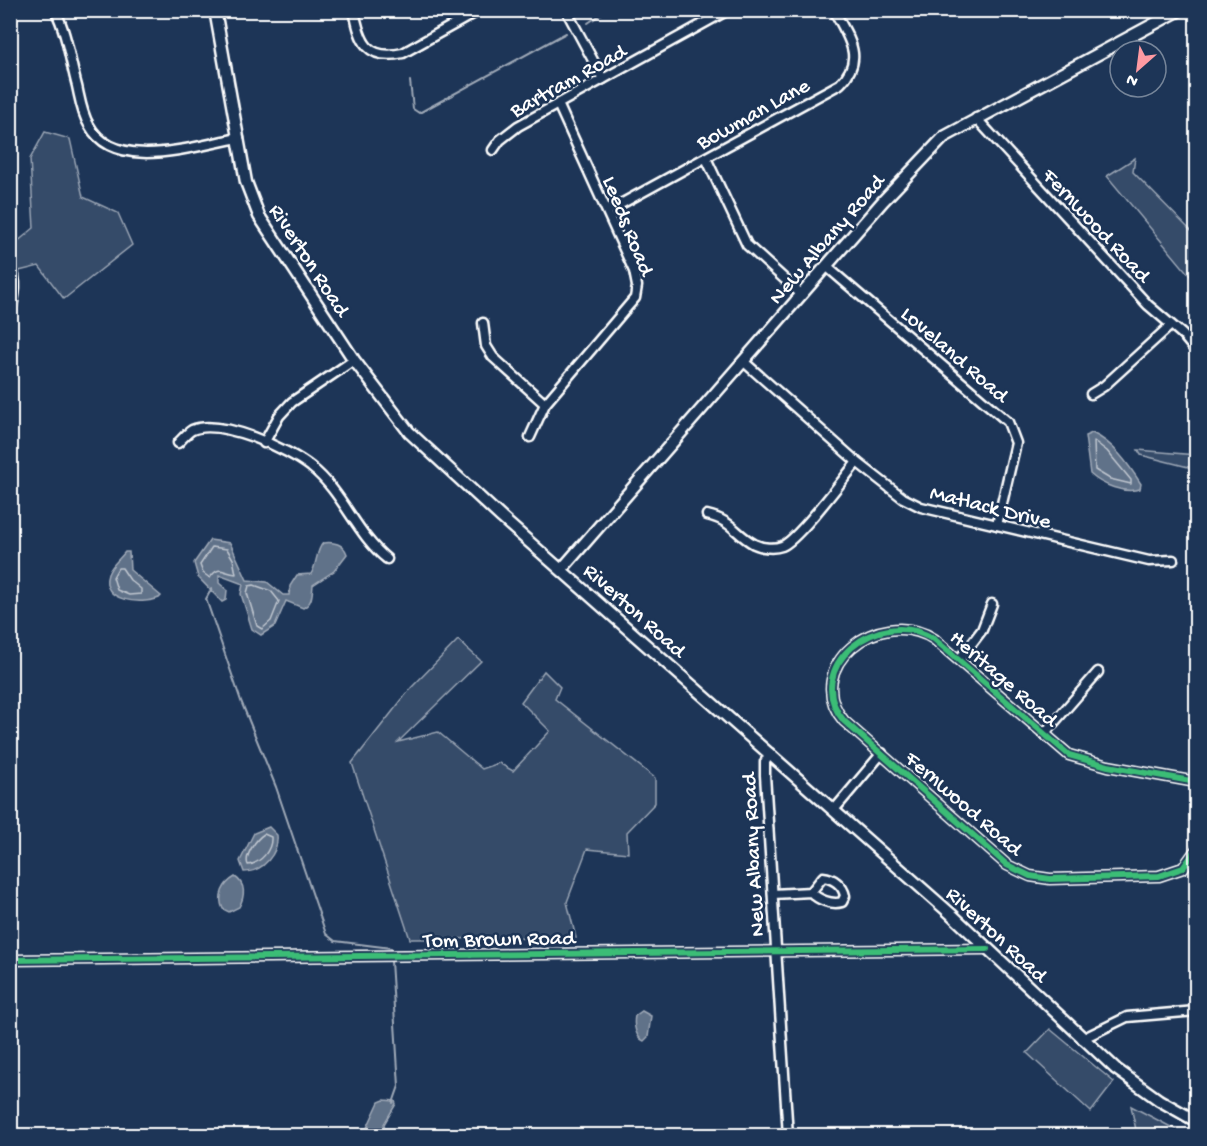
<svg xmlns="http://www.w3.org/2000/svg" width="1207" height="1146" font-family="'Gochi Hand',sans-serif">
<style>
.green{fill:#364b69;stroke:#9aa5b4;stroke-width:1.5}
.water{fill:#617289;stroke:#a0aab8;stroke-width:1.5}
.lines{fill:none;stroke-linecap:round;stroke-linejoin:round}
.shore{stroke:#c0c7d0;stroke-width:1.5}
.stream{stroke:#a0aab8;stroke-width:2}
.minor-casing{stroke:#fff;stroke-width:13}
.major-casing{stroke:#fff;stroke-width:15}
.minor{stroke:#1d3557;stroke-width:8}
.major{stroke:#1d3557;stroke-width:10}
.cycleway-casing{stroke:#1d3557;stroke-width:10}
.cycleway{stroke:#3abd76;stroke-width:6}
.labels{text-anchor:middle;stroke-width:5;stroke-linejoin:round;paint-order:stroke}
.street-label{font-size:22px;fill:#fff;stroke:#1d3557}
</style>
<rect width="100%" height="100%" fill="#1d3557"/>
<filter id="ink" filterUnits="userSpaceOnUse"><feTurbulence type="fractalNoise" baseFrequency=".0167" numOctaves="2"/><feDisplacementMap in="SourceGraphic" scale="12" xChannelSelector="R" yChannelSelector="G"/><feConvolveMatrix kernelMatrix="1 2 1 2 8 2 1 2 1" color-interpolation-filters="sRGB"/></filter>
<g filter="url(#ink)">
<g class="green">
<polygon points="45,132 70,139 83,197 118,213 132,245 64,299 39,266 11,273 11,247 34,228 30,159"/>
<polygon points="1135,158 1133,172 1196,236 1196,283 1107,176"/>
<polygon points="1138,450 1196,455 1196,469 1141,455"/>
<polygon points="458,640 481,661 398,742 438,732 482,769 499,763 513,771 550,731 521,702 544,671 560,687 555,699 655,778 655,803 627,832 628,853 587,849 567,902 576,938 410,939 352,763 411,688"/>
<polygon points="1050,1029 1114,1082 1091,1112 1027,1053"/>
<polygon points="1131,1106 1186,1135 1137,1135"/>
</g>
<g class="water">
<path d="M1092 433C1113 442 1129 465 1141 484L1140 489C1124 494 1102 485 1090 474L1085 436Z"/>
<path d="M210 540 230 543 247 580 267 582 283 595H289L290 586 297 575 311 574C317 565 316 550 323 543 333 541 344 544 347 554L334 571 313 585C312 594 313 603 303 608L286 601 275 626 261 635 252 629 241 594 243 584 219 575V583L227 590 226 600 222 602 198 577 194 563Z"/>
<path d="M125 552H129L130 570 161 596 159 598C142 605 99 602 108 574 112 564 119 560 125 552Z"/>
<path d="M269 827 277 835C279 853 263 872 244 872L240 861 254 833Z"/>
<path d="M235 877C246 884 245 896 239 907L229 912 223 909C217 896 223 884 235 877Z"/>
<path d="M642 1011 651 1016 648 1037 644 1041C636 1038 633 1025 635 1016Z"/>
<polygon points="384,1100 395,1101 396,1104 384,1124 385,1135 360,1135 366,1130 379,1102"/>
</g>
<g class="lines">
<g class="shore">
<polygon points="1094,441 1107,451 1131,480 1131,484 1110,479 1095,470"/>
<path d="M212 547 227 549 233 559 236 574C223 573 219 564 210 578L203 573 200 565Z"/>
<polygon points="118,568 122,568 130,580 141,589 141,594 129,595 117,590 113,577"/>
<polygon points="254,585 271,591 279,601 271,621 262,629 257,626 247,593 249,586"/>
<path d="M264 834 271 837C272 850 261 863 248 865 244 856 256 839 264 834Z"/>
</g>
<g class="stream">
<polyline points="588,23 607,10"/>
<polyline points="410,81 413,109 419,113 566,33"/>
<polyline points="212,588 206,599 241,701 276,787 326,934 335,941 391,948 392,950"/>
<polyline points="391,961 399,1086 393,1103"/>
</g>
<defs>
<g id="minor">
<path d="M55 10C67 33 70 61 77 86 80 99 82 114 89 125 115 174 196 145 239 138"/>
<path d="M354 10C360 42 367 61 403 53L480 10"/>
<polyline points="566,10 603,79"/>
<polyline points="976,118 1148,305 1182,334 1196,351"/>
<polyline points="493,150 500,140 518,126 728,10"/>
<polyline points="706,158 747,245 801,294"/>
<path d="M608 211 840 84C866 58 848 38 834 10"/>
<path d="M10 263C18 282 15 295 10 314"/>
<polyline points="826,266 1008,422 1016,443 997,525"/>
<polyline points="483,323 486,346 493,357 545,404"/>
<polyline points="743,361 857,462 903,498 921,507 1149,561 1173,560"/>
<polyline points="1091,394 1104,386 1171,325"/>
<polyline points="530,437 545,404 635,298 637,286 634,271 558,104"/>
<path d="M178 443C182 439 187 433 192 430 220 418 289 449 311 467 343 492 356 534 387 559"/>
<polyline points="264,443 279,416 292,402 354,360"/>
<path d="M707 515C733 521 734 533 754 544 762 548 774 549 782 546 798 540 843 479 857 462"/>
<polyline points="959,660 982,630 992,604"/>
<polyline points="1044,734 1098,672"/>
<polyline points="770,753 765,762 765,775 788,1136"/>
<path d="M1196 782 1108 766 1069 755 934 639C878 604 800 669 844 721L1007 865 1030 876 1050 879 1159 876 1183 868 1196 850"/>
<polyline points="834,810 882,753"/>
<path d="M773 894 811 892 823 877C833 878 843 885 845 896L842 902C832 905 818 900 811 892"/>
<polyline points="10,960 987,949"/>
<polyline points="1082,1039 1127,1017 1196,1011"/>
</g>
<g id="major">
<polyline points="215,10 246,182 259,216 354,360 409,432 502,518 951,914 1116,1069 1159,1100 1196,1121"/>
<polyline points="562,569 883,201 944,137 1180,10"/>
</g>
</defs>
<use href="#minor" class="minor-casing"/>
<use href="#major" class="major-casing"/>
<use href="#minor" class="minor"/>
<use href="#major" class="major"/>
<defs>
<g id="cycleway">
<path d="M1196 782 1108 766 1069 755 934 639C878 604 800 669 844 721L1007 865 1030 876 1050 879 1159 876 1183 868 1196 850"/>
<polyline points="10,960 987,949"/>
</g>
</defs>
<use href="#cycleway" class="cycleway-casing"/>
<use href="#cycleway" class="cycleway"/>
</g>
</g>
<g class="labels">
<g class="street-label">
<text transform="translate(567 79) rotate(-29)" y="8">Bartram Road</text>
<text transform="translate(752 112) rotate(-29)" y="8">Bowman Lane</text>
<text transform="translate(1098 224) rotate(47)" y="8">Fernwood Road</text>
<text transform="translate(630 225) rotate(68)" y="8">Leeds Road</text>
<text transform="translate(825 238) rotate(-49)" y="8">New Albany Road</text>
<text transform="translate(311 259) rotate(57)" y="8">Riverton Road</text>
<text transform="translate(956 353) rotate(41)" y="8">Loveland Road</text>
<text transform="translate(991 505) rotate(14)" y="8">Matlack Drive</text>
<text transform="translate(636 609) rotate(42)" y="8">Riverton Road</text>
<text transform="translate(1005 677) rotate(41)" y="8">Heritage Road</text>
<text transform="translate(965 802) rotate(41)" y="8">Fernwood Road</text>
<text transform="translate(751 855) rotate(-93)" y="8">New Albany Road</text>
<text transform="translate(998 933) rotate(43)" y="8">Riverton Road</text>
<text transform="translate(499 937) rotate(-1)" y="8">Tom Brown Road</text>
</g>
</g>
<rect width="1207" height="1146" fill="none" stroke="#1d3557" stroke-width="36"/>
<rect x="18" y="18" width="1171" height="1110" fill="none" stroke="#fff" stroke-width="2" filter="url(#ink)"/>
<g transform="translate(1138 69) rotate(208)"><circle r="28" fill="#1d3557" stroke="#77869a" stroke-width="1.5"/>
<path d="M0-4.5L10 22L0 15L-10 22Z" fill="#ff9aa2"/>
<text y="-9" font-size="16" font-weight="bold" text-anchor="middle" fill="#ffffff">N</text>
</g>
</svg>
